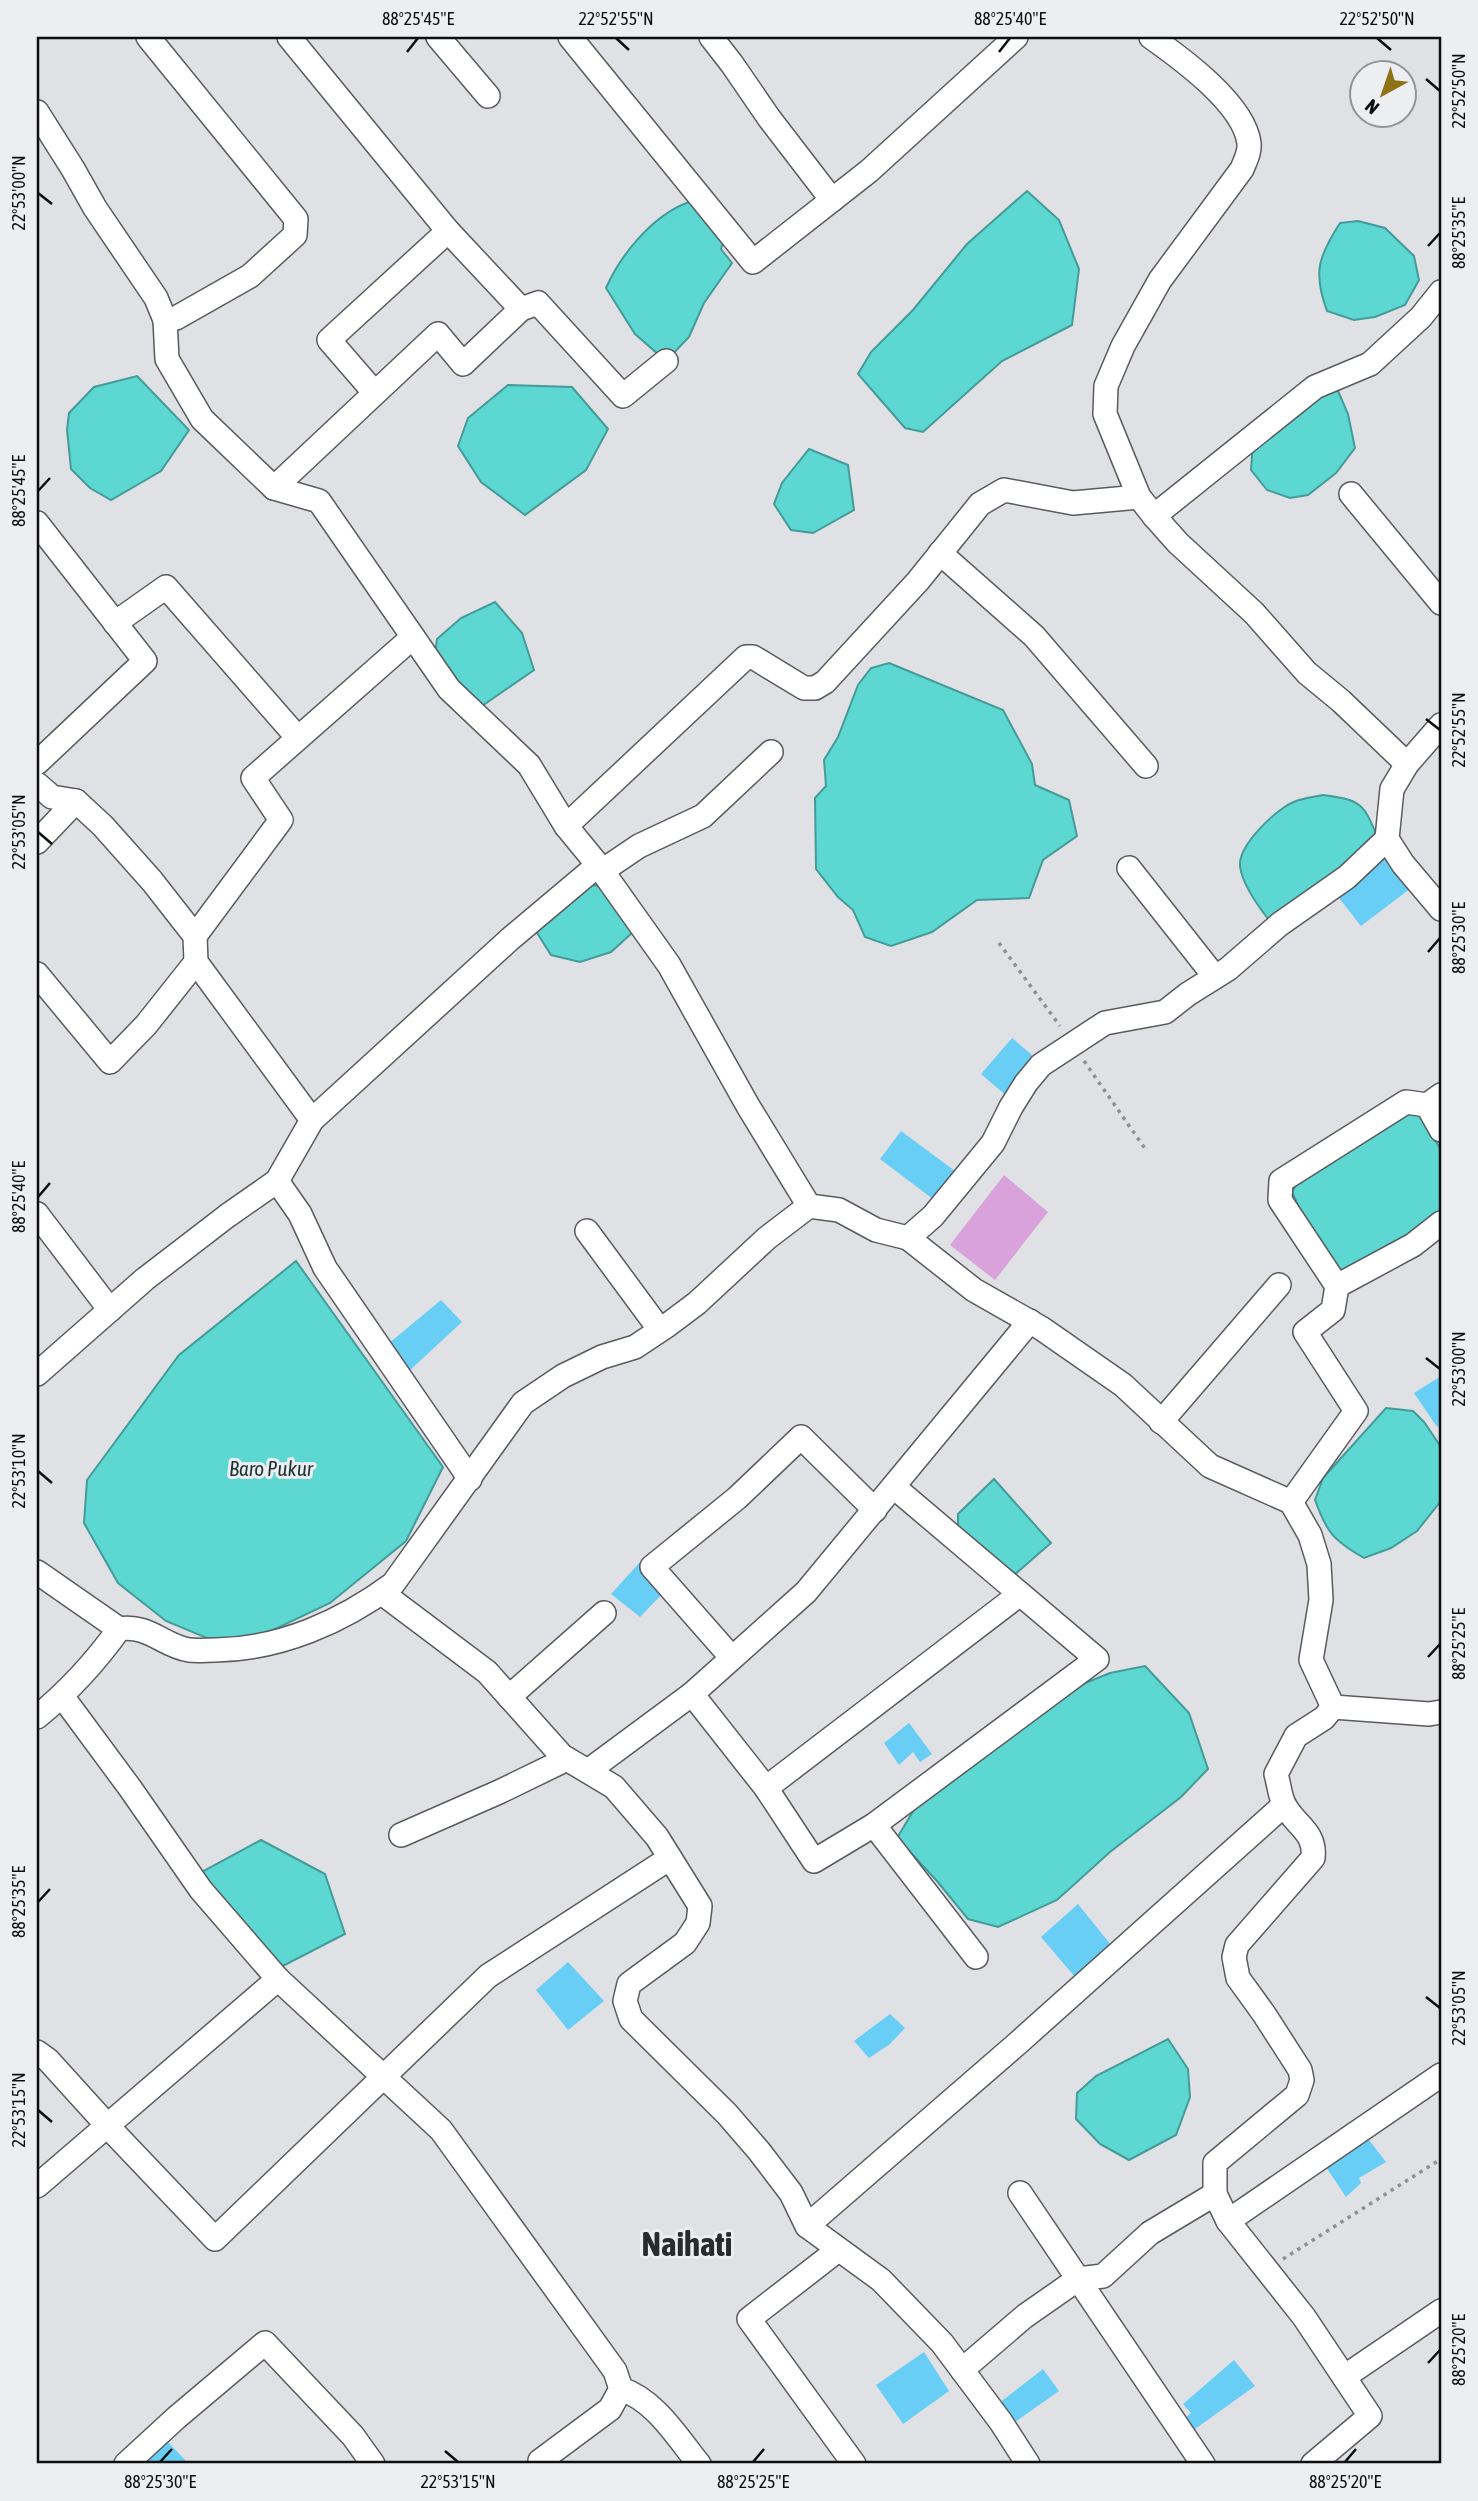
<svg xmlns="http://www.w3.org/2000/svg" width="1478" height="2501" font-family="'Asap Condensed',sans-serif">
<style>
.green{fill:#d9a2da}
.water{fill:#5cd7d2;stroke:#449b98;stroke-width:2}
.building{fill:#68cef5}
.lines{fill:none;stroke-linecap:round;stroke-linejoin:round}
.street-casing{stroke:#595b5e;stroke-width:26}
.path{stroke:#8f9093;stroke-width:3.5;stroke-dasharray:3.5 5;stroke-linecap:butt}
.street{stroke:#fff;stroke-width:23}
.ticks{fill:none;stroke:#0d0e0f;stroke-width:2.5}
.labels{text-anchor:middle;stroke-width:6;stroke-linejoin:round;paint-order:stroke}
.water-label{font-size:21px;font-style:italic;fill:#1e3433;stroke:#eceef2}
.town-label{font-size:33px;font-weight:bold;fill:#292a2d;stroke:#eceef2}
.neatline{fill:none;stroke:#0d0e0f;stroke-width:2.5}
.ticks-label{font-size:18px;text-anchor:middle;fill:#0d0e0f}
</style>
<rect width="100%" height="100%" fill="#dfe1e5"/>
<polygon class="green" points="1004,1175 1048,1212 995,1280 950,1245"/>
<g class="water">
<polygon points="1027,191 1059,220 1079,269 1072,325 1002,361 923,432 905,428 858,374 871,352 913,310 967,244"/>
<path d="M689 202 706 211 724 239 721 249 732 263 704 303 689 337 666 361 635 334 606 288C621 254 653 215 689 202Z"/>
<path d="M1358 221 1385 228 1414 256 1419 280 1405 305 1375 317 1354 320 1327 311C1313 273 1318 257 1340 223Z"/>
<polygon points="137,376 189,430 161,471 111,500 90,488 71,469 67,430 69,413 94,387"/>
<polygon points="1335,384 1348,414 1355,448 1336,473 1308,495 1290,498 1267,490 1251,470 1253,442"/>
<polygon points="508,385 572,387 608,429 586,470 525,515 481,482 458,446 468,418"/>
<polygon points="809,449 848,465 854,510 813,533 791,530 774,504 782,483"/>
<polygon points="495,602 522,633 534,670 482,706 434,661 437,639 461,618"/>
<polygon points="889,663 1003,710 1032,764 1035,785 1069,800 1077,836 1043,860 1029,898 977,900 932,932 891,946 865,937 853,910 838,897 816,869 815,798 826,786 824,760 838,737 858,685 871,668"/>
<path d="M1323 795C1364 800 1364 805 1379 841L1272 924C1260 909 1242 885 1240 866 1238 845 1278 807 1296 801 1304 798 1314 797 1323 795Z"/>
<polygon points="590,884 607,889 633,932 611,952 580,962 551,955 534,928"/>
<polygon points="1418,1112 1441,1150 1441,1217 1344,1278 1309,1230 1292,1192 1296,1185 1394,1116"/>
<polygon points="296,1261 443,1467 406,1541 330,1603 233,1649 166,1621 118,1583 84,1523 87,1480 179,1355"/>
<path d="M1386 1408 1413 1411 1424 1422 1441 1447V1501L1417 1531 1391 1548 1364 1558C1333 1540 1327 1533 1315 1500L1323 1478Z"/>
<polygon points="994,1479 1051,1543 1005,1583 958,1541 958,1514"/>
<polygon points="1145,1666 1189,1713 1208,1769 1181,1797 1110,1852 1057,1900 998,1927 968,1919 937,1881 897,1838 918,1803 944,1779 1008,1740 1068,1690 1110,1673"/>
<polygon points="261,1840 325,1874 345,1934 277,1969 198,1874"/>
<polygon points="1168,2039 1188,2069 1190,2097 1176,2135 1129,2160 1100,2144 1076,2119 1077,2093 1096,2076"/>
</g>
<g class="building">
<polygon points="1385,855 1411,888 1361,926 1335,893"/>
<polygon points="1012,1038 1039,1061 1008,1097 981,1074"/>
<polygon points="901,1131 955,1171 933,1199 880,1159"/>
<polygon points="441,1300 462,1322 409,1371 388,1344"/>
<polygon points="1441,1376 1441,1424 1437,1427 1414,1393"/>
<polygon points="641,1561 665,1591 640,1617 611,1594"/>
<polygon points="909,1723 932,1754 920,1762 913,1752 899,1765 884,1743"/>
<polygon points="1078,1904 1111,1945 1075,1977 1041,1937"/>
<polygon points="568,1962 604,2001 568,2030 536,1990"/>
<polygon points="890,2014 905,2028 890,2044 869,2058 854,2041"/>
<polygon points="1366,2136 1386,2162 1359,2178 1361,2183 1346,2197 1324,2164"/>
<polygon points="924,2352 949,2391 903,2424 876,2385"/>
<polygon points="1234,2360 1255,2386 1195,2429 1185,2418 1191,2413 1183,2404"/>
<polygon points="1043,2369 1059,2391 1008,2427 994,2407"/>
<polygon points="163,2437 189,2464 134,2464"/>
</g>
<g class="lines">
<defs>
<g id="street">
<polyline points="289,37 448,231 521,309"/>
<polyline points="438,37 488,96"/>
<polyline points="570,37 753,262 869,171 1016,37"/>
<polyline points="711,37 732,64 769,118 832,200"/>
<path d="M1151 37C1182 59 1244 104 1249 143 1250 153 1245 161 1242 169L1160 280 1123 346 1106 386 1105 414 1139 497 1154 516 1178 543 1254 613 1307 673 1341 701 1407 764 1392 789 1387 839 1403 864 1441 909"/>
<polyline points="37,112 73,169 95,208 156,298 165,320 176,318 250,276 295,235 296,219 148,37"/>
<polyline points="165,320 167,359 202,419 274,488 319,501 449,689 529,765 566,826 598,865"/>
<polyline points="374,392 329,340 448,231"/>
<polyline points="274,488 438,334 463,364 521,309 538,303 623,396 666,361"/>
<polyline points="1351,494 1441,603"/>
<polyline points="1154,516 1315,387 1370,364 1421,317 1441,292"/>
<polyline points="37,523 145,661 37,763"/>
<polyline points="940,553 1034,636 1146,766"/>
<polyline points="115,623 166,587 298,738"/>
<polyline points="1407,764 1441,725"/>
<polyline points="37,784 52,797 76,801 103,826 152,881 195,936 196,962 312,1120"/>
<polyline points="566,826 746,657 753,657 804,688 815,688 825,682 918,581 980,504 1004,490 1073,503 1139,497"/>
<polyline points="37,842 76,801"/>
<polyline points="1129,868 1215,977"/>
<polyline points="602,871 639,846 703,816 771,752"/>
<polyline points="195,936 281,820 253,778 413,637"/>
<polyline points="37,974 110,1062 146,1025 196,962"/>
<polyline points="1441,1095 1427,1105 1406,1102 1281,1181 1280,1200 1337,1286 1413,1245 1441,1223"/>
<polyline points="1427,1105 1441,1130"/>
<polyline points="277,1181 300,1214 325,1268 470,1479"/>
<polyline points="37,1214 110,1310"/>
<polyline points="587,1231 660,1330"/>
<path d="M908 1238 974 1290 1041 1328 1123 1385 1210 1466 1291 1502 1310 1535 1319 1564 1321 1600 1311 1660 1333 1707 1324 1718 1296 1736 1276 1774C1279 1784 1280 1798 1285 1806 1296 1826 1316 1832 1313 1858L1237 1945 1234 1957 1238 1978 1264 2014 1300 2070 1302 2080 1297 2095 1215 2163V2194L1150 2233 1103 2276 1078 2279 1025 2316 962 2370"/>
<polyline points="37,1374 145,1279 227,1216 277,1181 312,1120 510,939 598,865 669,965 748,1106 809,1206"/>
<polyline points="1161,1422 1279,1285"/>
<polyline points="1291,1502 1356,1411 1305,1332 1333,1310 1337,1286"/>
<polyline points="37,1572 119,1629"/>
<polyline points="382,1593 487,1672 562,1756 614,1787 657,1837 700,1906 698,1923 685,1943 629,1984 625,2001 631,2019 727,2114 759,2151 791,2193 807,2226 881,2280 942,2343 1001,2422 1028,2464"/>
<polyline points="732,1658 652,1567 737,1498 801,1437 875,1510"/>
<polyline points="692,1694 766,1788 814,1861 874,1825 1097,1659 894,1487"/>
<path d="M62 1696 130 1788 201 1890 278 1979 441 2130 615 2371 621 2389C655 2400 677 2437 699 2464"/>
<polyline points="509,1697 604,1613"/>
<polyline points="1333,1707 1429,1714 1441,1712"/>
<path d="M37 1717C70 1690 94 1664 119 1629 149 1624 163 1646 189 1650 197 1651 207 1650 216 1650 280 1649 342 1622 393 1584L523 1403 563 1376 602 1357 635 1347 665 1327 697 1303 767 1238 809 1206 839 1210 876 1230 908 1238 933 1216 993 1143 1011 1107 1026 1083 1041 1065 1105 1023 1165 1012 1188 994 1228 969 1280 924 1347 877 1387 839"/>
<polyline points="588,1771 692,1694 806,1592 1030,1321"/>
<polyline points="766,1788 1020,1594"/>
<polyline points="874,1825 976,1957"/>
<polyline points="401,1835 499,1792 567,1759"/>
<polyline points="37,2052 48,2060 116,2135 215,2239 488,1976 670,1858"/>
<polyline points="37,2186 278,1979"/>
<polyline points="1020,2193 1203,2464"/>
<polyline points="1215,2194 1228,2221 1304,2317 1370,2416 1313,2464"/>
<polyline points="1228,2221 1441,2075"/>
<polyline points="807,2226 1018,2043 1284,1805"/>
<polyline points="838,2250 749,2319 854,2464"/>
<polyline points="1344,2377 1441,2311"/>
<polyline points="126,2464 176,2418 265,2343 353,2436 373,2464"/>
<polyline points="543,2464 540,2461 610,2409 621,2389"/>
</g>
</defs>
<use href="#street" class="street-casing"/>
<g class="path">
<polyline points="999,943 1060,1026"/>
<polyline points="1084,1061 1146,1150"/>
<polyline points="1283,2259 1441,2159"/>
</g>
<use href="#street" class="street"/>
</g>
<path class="ticks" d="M616 38 629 50M1377 38 1391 50M407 52 418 38M999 52 1010 38M1426 79 1440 91M38 193 52 204M1428 246 1440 233M38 491 50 478M1426 719 1440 730M38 832 52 844M1428 952 1440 938M38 1197 50 1183M1426 1358 1440 1369M38 1471 52 1483M1428 1657 1440 1644M38 1902 50 1889M1426 1997 1440 2008M38 2110 52 2122M1428 2363 1440 2350M445 2451 458 2462M160 2462 172 2449M753 2462 764 2449M1345 2462 1356 2449"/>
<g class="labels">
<g class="water-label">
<text x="271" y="1476">Baro Pukur</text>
</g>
<g class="town-label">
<text x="687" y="2256">Naihati</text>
</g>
</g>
<rect width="1478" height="2501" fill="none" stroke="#eceef2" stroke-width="77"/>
<g transform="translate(1383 94) rotate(220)"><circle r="33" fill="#eceef2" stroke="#939497" stroke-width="2"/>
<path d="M0-5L12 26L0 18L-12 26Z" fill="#8d7316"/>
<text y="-10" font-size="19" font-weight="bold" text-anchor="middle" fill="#0d0e0f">N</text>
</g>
<rect x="38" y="38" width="1402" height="2424" class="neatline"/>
<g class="ticks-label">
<text x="418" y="25">88°25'45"E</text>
<text x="616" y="25">22°52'55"N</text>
<text x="1010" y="25">88°25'40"E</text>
<text x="1377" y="25">22°52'50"N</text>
<text transform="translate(1459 91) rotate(-90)" y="6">22°52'50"N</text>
<text transform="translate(19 193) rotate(-90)" y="6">22°53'00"N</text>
<text transform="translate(1459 233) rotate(-90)" y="6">88°25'35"E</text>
<text transform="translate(19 491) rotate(-90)" y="6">88°25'45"E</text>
<text transform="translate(1459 730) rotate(-90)" y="6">22°52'55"N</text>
<text transform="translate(19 832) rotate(-90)" y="6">22°53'05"N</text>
<text transform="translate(1459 938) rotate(-90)" y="6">88°25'30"E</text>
<text transform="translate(19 1197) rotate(-90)" y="6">88°25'40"E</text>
<text transform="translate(1459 1369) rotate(-90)" y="6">22°53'00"N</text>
<text transform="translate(19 1471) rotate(-90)" y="6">22°53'10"N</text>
<text transform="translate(1459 1644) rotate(-90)" y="6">88°25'25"E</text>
<text transform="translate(19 1902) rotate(-90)" y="6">88°25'35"E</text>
<text transform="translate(1459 2008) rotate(-90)" y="6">22°53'05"N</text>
<text transform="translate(19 2110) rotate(-90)" y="6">22°53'15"N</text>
<text transform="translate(1459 2350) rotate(-90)" y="6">88°25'20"E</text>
<text x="160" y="2488">88°25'30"E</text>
<text x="458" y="2488">22°53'15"N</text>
<text x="753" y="2488">88°25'25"E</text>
<text x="1345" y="2488">88°25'20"E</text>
</g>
</svg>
